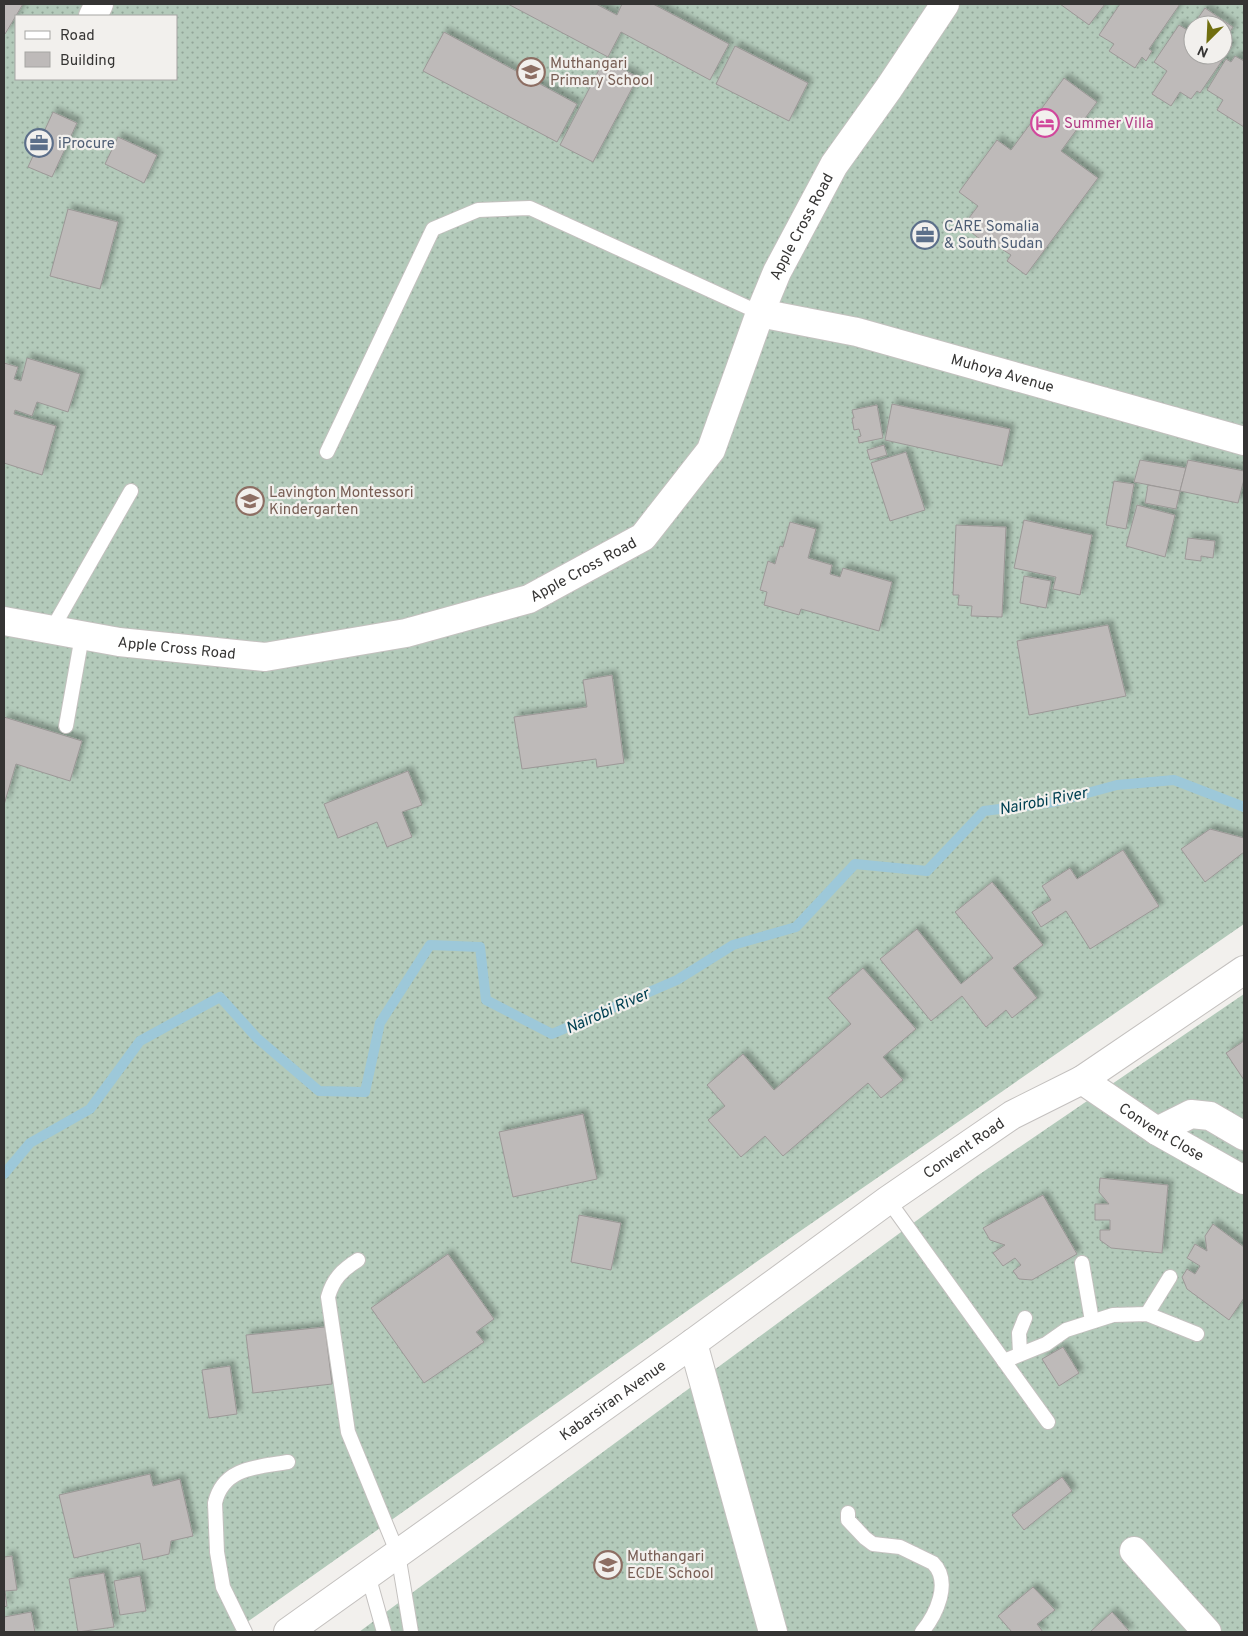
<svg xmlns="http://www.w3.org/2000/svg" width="1248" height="1636" font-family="Overpass,sans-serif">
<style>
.garden{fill:url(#garden-dots);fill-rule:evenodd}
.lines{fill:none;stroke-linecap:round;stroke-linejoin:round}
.stream{stroke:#9dc8d9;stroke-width:10}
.building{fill:#bebab9;stroke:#9c9897;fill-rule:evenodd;filter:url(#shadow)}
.service-casing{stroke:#c4c1bf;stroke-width:16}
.minor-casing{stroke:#c4c1bf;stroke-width:30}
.service{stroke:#fff;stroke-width:14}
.minor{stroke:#fff;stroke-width:28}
.labels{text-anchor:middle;stroke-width:4.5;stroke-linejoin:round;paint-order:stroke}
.education-label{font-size:15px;fill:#785e54;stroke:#f2f0ed;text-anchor:start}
.hotel-label{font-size:15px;fill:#b23c85;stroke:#f2f0ed;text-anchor:start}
.service-label{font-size:15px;fill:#4e5e75;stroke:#f2f0ed;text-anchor:start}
.street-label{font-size:15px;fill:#353433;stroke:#f2f0ed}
.water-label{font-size:16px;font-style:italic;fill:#014052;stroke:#f2f0ed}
</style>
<defs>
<pattern id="garden-dots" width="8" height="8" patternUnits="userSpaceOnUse" patternTransform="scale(1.25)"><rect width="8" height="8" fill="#b3caba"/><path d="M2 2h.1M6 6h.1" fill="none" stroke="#92a598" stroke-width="1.8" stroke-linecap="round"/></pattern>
<filter id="shadow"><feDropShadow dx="4.5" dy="-4.5" stdDeviation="2.5" flood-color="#0004"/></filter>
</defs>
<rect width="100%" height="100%" fill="#f2f0ed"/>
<g class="garden">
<path d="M4 4H1244V924L796 1234 233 1632H4ZM16 16H176V79H16ZM1193 25H1223V55H1193Z"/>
<polygon points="1244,994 1244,1632 359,1632 977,1176"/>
</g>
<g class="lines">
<polyline class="stream" points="4,1174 30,1143 90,1109 140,1041 220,997 257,1038 319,1091 365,1092 380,1023 430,945 480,947 486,1000 552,1034 677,980 733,945 796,927 855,864 927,871 984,811 1054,802 1117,785 1174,780 1244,807"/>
</g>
<g class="building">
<polygon points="4,4 23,4 5,34 4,33"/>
<polygon points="508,4 596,4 617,15 622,4 653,4 729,44 710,80 621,32 608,57"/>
<polygon points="1060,4 1105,4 1089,25"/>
<polygon points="1120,4 1180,4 1149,49 1152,51 1146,61 1142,57 1135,68 1109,51 1114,44 1099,35"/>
<path d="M1205 8 1233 27 1224 41 1232 46 1200 93 1197 91 1191 99 1180 92 1171 106 1152 94 1167 71 1154 62 1179 25 1189 31ZM1193 25H1223V55H1193Z"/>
<polygon points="444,32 577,104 557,142 423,71"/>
<polygon points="735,46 808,83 789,121 716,84"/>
<polygon points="1235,56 1244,61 1244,60 1244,127 1217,110 1223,100 1207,90 1226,59 1231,62"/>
<polygon points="604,60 638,77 593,162 560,145"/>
<polygon points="1064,78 1097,102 1061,151 1098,178 1026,275 1007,261 1011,255 997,246 994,250 963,226 978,206 959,192 997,140 1011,150"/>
<polygon points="53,112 77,123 52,177 28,167"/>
<polygon points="118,137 157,155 144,183 105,164"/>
<polygon points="68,209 118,222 100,289 50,276"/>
<polygon points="27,358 80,374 68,412 37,402 32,416 15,410 14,414 56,426 42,475 4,463 4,363 18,367 14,379 21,381"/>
<polygon points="892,404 1010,429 1002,466 885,440"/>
<polygon points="877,405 883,438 859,443 858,437 861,436 859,429 854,430 852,418 854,418 852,410"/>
<polygon points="884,445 887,455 870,460 867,450"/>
<polygon points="906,452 925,510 890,521 871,463"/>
<polygon points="1140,460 1186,468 1180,491 1134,482"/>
<polygon points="1188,460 1244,471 1244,479 1238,503 1180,491"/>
<polygon points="1114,481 1134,484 1126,529 1106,525"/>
<polygon points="1148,485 1180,491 1176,509 1145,503"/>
<polygon points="1137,505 1175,515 1165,557 1126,546"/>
<polygon points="1024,520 1092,535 1080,595 1053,589 1056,577 1014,568"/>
<polygon points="790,522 816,529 808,558 832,565 830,574 840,577 843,568 892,582 879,631 801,609 799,615 764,605 767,592 760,590 768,561 775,564 780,546 783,547"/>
<polygon points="956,525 1006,527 1002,617 971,616 972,606 958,605 959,595 953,595"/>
<polygon points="1188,538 1215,541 1213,558 1201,556 1201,561 1185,559"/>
<polygon points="1024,576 1051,581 1046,608 1020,603"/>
<polygon points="1108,625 1126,696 1029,715 1017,641"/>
<polygon points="612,675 624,763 597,767 596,759 522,769 514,717 587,707 583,680"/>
<polygon points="4,717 82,741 70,781 16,764 4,805"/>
<polygon points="408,771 422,805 402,812 412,837 387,847 377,822 338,838 324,804"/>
<polygon points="1210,829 1244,838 1244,852 1205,882 1181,849"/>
<polygon points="1123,850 1159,906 1090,949 1066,911 1041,927 1032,912 1051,900 1042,886 1070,868 1077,879"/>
<polygon points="992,882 1043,945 1013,968 1037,998 1012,1018 1006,1010 986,1027 962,996 931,1021 880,959 917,929 961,984 993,958 955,912"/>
<polygon points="863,968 916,1029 883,1057 903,1080 881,1098 868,1083 783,1156 765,1136 741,1157 708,1120 725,1106 707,1085 743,1054 774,1090 851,1024 828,998"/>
<polygon points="1244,1041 1244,1080 1226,1053"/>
<polygon points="583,1114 597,1179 513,1197 499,1132"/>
<polygon points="1100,1178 1168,1185 1162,1253 1111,1248 1100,1240 1100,1230 1110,1230 1110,1220 1095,1220 1095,1204 1109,1204 1099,1192"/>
<polygon points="1043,1195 1077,1254 1032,1280 1019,1279 1013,1271 1021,1265 1015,1258 1003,1266 993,1253 1005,1245 990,1240 983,1228"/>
<polygon points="579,1215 621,1223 611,1270 571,1262"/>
<polygon points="1213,1224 1244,1247 1244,1298 1229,1320 1187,1289 1182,1277 1187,1269 1195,1274 1200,1266 1187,1258 1195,1244 1207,1251 1205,1236"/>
<polygon points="448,1254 494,1319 476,1332 484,1342 424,1383 371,1308"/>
<polygon points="325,1327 332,1384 253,1393 246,1335"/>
<polygon points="1063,1347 1079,1373 1059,1386 1042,1359"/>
<polygon points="230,1366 237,1414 209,1418 202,1370"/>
<polygon points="150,1474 153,1486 180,1479 193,1536 171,1541 169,1554 143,1560 140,1543 74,1558 59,1495"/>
<polygon points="1062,1477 1072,1491 1024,1530 1012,1515"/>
<polygon points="12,1556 17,1590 5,1591 7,1606 4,1607 4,1557"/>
<polygon points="104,1573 114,1627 78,1632 69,1579"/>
<polygon points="140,1576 146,1611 120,1615 114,1581"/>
<polygon points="1033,1587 1055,1610 1037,1624 1043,1632 1012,1632 998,1616"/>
<polygon points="31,1612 35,1632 4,1632 4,1617"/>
<polygon points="1112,1612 1130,1632 1090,1632"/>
</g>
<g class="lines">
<defs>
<g id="service">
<polyline points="327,452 433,229 478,210 530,208 760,313"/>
<polyline points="51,631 131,491"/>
<polyline points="66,726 82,636"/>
<polyline points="888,1200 1048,1422"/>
<path d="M358 1260C342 1270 333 1279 328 1297L348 1432 398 1554 411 1632"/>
<polyline points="1082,1263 1092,1321"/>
<polyline points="1147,1314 1170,1277"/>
<polyline points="1020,1353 1019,1333 1025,1318"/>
<polyline points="1004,1361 1046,1344 1066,1330 1113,1315 1147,1314 1197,1334"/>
<path d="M848 1513V1520L865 1538 873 1544 900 1547 933 1563C952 1582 936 1615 922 1632"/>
<polyline points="368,1575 384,1632"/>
<path d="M245 1632 223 1587 217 1552 215 1503C223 1467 258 1467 288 1462"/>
</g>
<g id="minor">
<polyline points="93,16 99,4"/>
<path id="s1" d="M760 313 857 332 1244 441"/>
<path id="s2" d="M4 621 119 642 265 657 406 633 529 599 643 537 711 450 760 313 777 272 834 165 889 88 945 4"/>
<path id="s3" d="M1082 1080 1157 1131 1244 1180"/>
<polyline points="1157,1131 1191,1114 1210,1116 1244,1136"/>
<polyline points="693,1343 773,1632"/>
<polyline points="1134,1551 1207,1632"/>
<path id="s4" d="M288 1632 693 1343 888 1200 1012 1115 1082 1080 1244 970"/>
</g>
</defs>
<use href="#service" class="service-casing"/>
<use href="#minor" class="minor-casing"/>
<use href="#service" class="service"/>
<use href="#minor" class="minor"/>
</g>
<defs>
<symbol id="school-ring" viewBox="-11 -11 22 22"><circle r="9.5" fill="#f2f0ed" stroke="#8d6e63" stroke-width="1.5"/><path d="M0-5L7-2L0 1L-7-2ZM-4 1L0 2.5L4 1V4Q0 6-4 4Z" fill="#8d6e63"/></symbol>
<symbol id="hotel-ring" viewBox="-11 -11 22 22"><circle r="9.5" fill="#f2f0ed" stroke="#d1479c" stroke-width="1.5"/><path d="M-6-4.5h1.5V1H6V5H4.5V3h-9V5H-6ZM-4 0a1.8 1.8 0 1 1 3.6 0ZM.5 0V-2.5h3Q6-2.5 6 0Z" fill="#d1479c"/></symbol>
<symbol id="office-ring" viewBox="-11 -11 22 22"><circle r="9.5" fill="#f2f0ed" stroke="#5c6f8a" stroke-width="1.5"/><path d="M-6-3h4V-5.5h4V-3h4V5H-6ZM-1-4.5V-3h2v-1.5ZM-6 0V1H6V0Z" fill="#5c6f8a"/></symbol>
</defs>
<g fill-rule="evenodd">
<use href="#school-ring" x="515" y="56" width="32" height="32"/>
<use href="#hotel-ring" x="1029" y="107" width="32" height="32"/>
<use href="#office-ring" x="23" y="127" width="32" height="32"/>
<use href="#office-ring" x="909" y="219" width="32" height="32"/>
<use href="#school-ring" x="234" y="485" width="32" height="32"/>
<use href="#school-ring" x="592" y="1549" width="32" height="32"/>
</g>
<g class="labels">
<g class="education-label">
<text x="550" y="68">Muthangari<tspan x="550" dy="17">Primary School</tspan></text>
<text x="269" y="497">Lavington Montessori<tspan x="269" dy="17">Kindergarten</tspan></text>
<text x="627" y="1561">Muthangari<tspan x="627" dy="17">ECDE School</tspan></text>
</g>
<g class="hotel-label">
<text x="1064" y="128">Summer Villa</text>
</g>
<g class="service-label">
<text x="58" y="148">iProcure</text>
<text x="944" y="231">CARE Somalia<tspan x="944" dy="17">&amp; South Sudan</tspan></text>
</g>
<g class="street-label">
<text dy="5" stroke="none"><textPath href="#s2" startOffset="1016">Apple Cross Road</textPath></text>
<text dy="5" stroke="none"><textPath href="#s1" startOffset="250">Muhoya Avenue</textPath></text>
<text dy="5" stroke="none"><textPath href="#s2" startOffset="596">Apple Cross Road</textPath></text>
<text dy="5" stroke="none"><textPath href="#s2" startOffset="175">Apple Cross Road</textPath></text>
<text dy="5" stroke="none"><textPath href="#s3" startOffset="95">Convent Close</textPath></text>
<text dy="5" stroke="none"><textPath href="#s4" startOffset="831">Convent Road</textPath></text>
<text dy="5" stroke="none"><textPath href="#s4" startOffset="399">Kabarsiran Avenue</textPath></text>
</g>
<g class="water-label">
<text transform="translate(1043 800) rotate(-11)" y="6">Nairobi River</text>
<text transform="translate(607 1010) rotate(-24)" y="6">Nairobi River</text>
</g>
</g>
<rect width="1248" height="1636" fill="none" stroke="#353433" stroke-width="10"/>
<rect x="15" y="15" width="162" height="65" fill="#f2f0ed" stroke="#a6a5a3"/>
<rect x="25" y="31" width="25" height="8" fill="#ffffff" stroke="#a6a5a3"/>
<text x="60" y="40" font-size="15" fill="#353433">Road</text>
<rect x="25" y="52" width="25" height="15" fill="#bebab9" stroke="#a6a5a3"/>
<text x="60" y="65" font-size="15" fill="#353433">Building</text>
<g transform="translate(1208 40) rotate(204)"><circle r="24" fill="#f2f0ed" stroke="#a6a5a3"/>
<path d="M0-4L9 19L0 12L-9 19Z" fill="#706e0f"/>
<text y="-8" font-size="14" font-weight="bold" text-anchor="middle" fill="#353433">N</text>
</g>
</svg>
